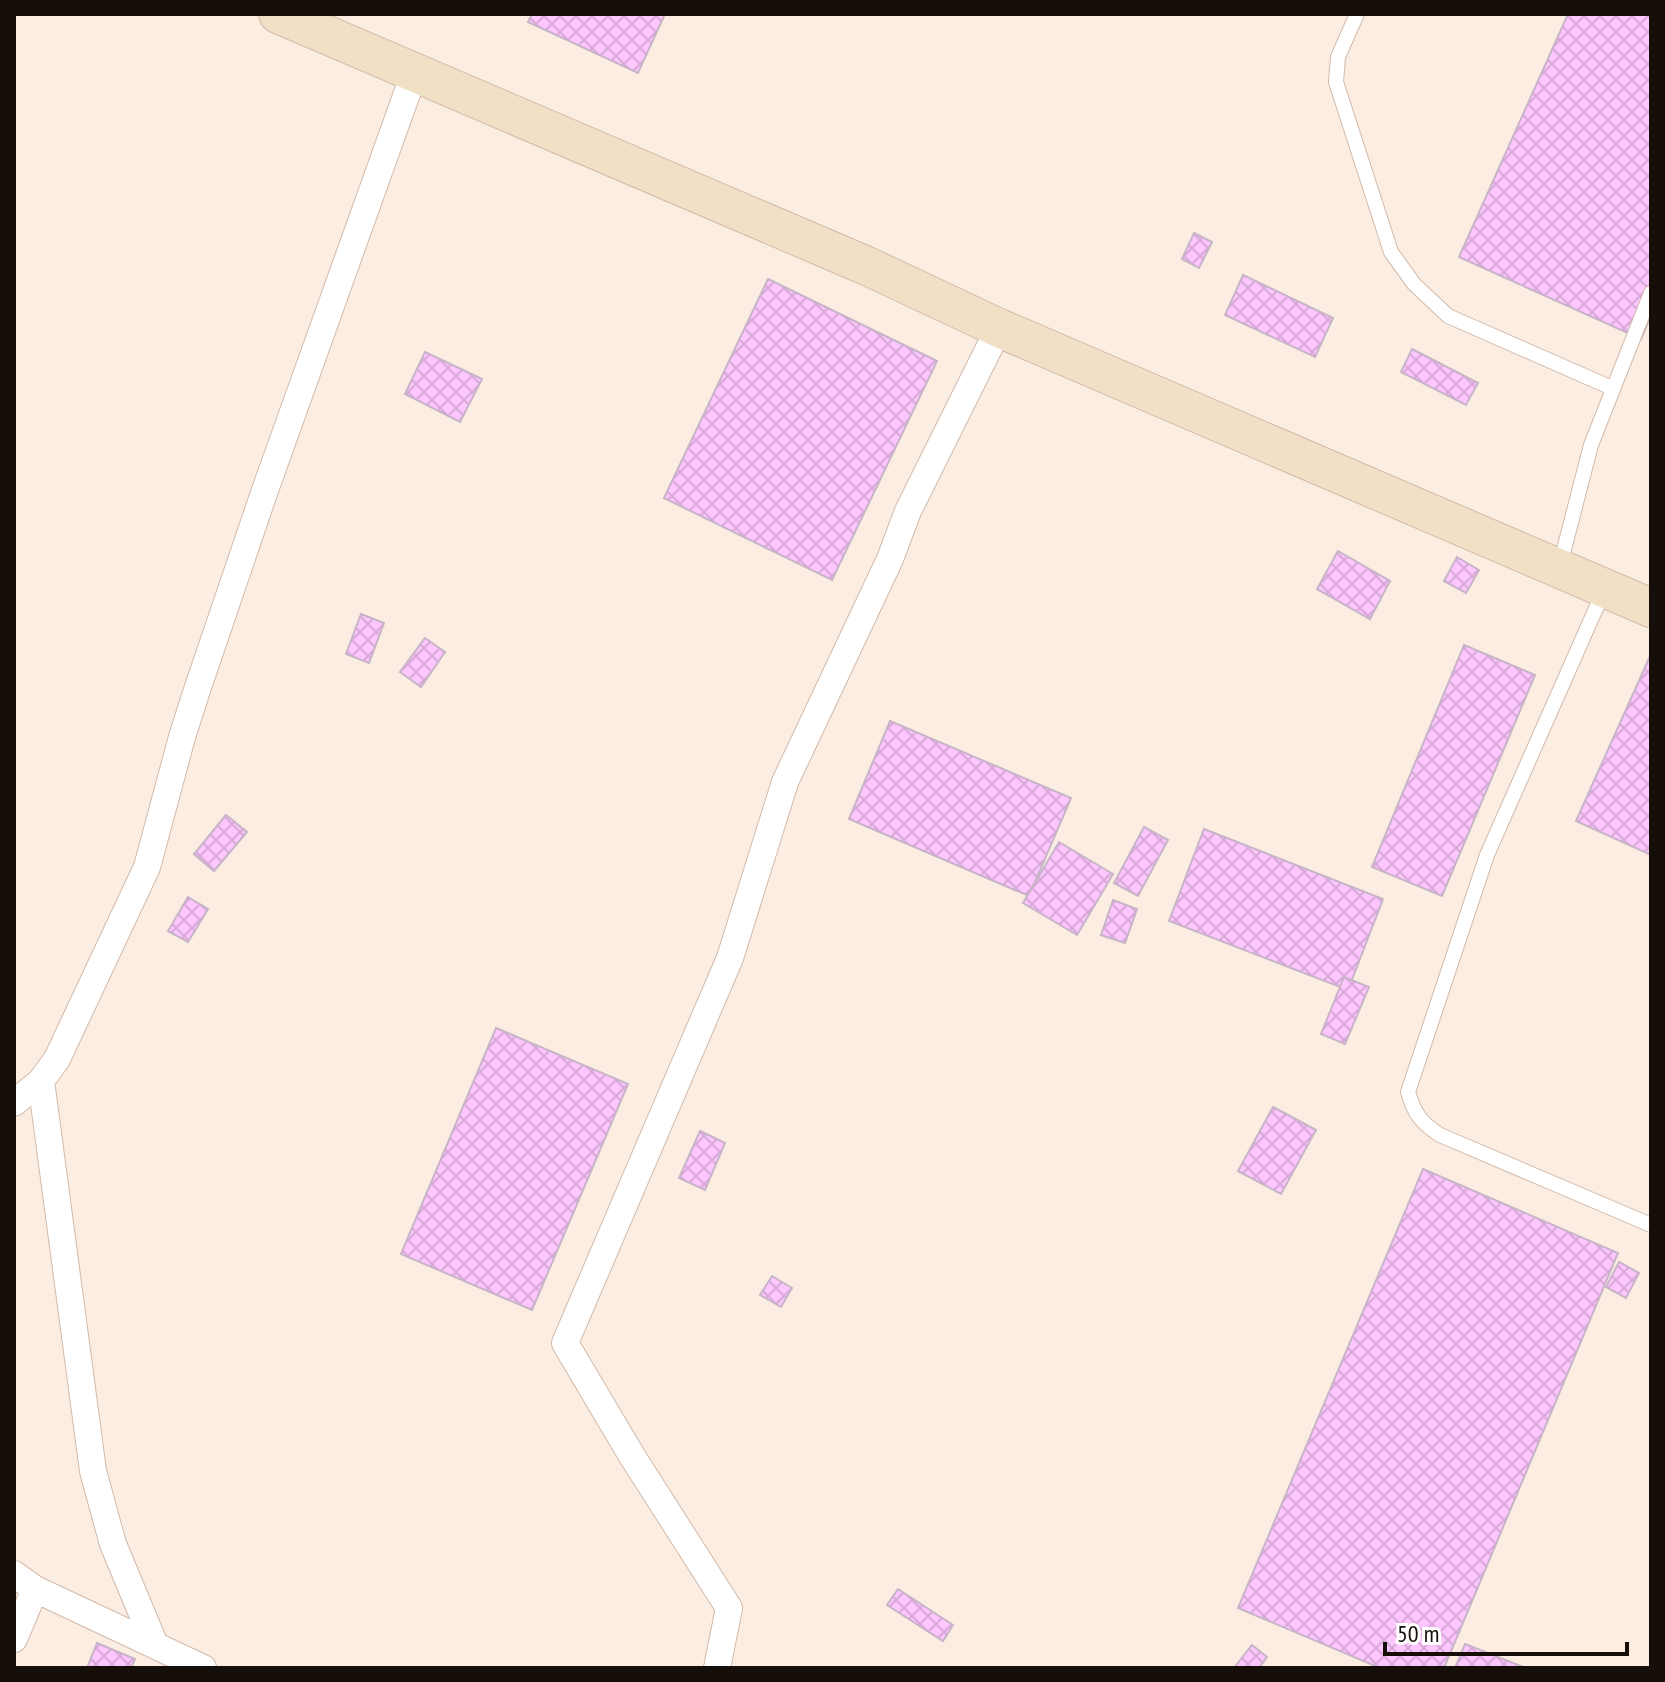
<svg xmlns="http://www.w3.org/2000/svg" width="1665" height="1682" font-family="'PT Sans Narrow',sans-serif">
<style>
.building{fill:url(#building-cross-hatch);stroke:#c8b4c8;stroke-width:2}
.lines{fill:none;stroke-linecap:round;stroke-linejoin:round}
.service-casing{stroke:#d2baa9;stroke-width:16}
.minor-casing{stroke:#d2baa9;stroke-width:28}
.secondary-casing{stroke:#d2baa9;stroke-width:40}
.service{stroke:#fff;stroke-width:14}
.minor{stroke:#fff;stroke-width:26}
.secondary{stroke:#f1e0c5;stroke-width:38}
</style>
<defs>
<pattern id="building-cross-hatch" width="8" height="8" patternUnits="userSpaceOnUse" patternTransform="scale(2)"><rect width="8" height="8" fill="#fdc6fe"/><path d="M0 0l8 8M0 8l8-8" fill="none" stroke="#d8a9d8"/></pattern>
</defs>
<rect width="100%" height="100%" fill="#fcede2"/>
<g class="building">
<polygon points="532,14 665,14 638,73 528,22"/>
<polygon points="1568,14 1651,14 1651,316 1641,339 1459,257"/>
<polygon points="1194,233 1212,242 1199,268 1182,259"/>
<polygon points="1243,275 1333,318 1315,357 1225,315"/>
<polygon points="768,279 937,361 832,580 664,498"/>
<polygon points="1412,349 1478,383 1466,405 1401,372"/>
<polygon points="425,352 482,379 460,422 405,394"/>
<polygon points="1338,551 1390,581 1370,619 1317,589"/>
<polygon points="1457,557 1479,570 1466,593 1444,581"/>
<polygon points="361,614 384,623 369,663 346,654"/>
<polygon points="425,638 445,652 421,687 400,672"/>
<polygon points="1464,645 1535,675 1442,896 1372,867"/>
<polygon points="1651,654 1651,855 1576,821"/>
<polygon points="890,721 1071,798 1029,896 849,819"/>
<polygon points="226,815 247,832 214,871 194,854"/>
<polygon points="1144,827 1168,840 1138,896 1114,883"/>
<polygon points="1204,829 1383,899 1348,990 1169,921"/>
<polygon points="1059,842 1113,874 1077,935 1023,903"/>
<polygon points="188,897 208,909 188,942 168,931"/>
<polygon points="1113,900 1137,909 1125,943 1101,935"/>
<polygon points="1344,977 1369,987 1345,1044 1321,1034"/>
<polygon points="496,1028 628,1084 532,1310 401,1254"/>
<polygon points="1273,1107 1316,1130 1281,1194 1238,1171"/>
<polygon points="700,1131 725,1143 705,1190 679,1178"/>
<polygon points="1423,1169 1618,1253 1444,1668 1380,1668 1238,1608"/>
<polygon points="1619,1262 1639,1273 1626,1298 1606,1287"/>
<polygon points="772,1276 792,1288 781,1307 760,1295"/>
<polygon points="898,1589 953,1625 943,1641 887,1605"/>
<polygon points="97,1643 135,1659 131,1668 87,1668"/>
<polygon points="1465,1644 1521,1666 1520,1668 1455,1668"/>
<polygon points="1252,1645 1267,1657 1259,1668 1234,1668"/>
</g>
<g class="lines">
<defs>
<g id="service">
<polyline points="1357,14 1338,57 1336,82 1391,252 1414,284 1448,316 1612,388"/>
<polyline points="1560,565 1591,445 1651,293"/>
<path d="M1605 588 1487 855 1408 1092C1414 1113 1421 1123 1440 1135L1651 1225"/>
</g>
<g id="minor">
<polyline points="41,1081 93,1471 113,1544 155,1645"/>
<polyline points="14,1103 41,1081 57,1059 147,867 182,737 196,693 264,493 415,71"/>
<polyline points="14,1574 35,1589 203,1668"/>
<polyline points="14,1639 35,1589"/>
<polyline points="717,1668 729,1608 632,1456 565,1343 730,958 785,782 890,559 908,511 999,328"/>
</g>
<polyline id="secondary" points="278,14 867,266 999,328 1651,608"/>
</defs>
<use href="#service" class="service-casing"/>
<use href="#minor" class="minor-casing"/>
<use href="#secondary" class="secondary-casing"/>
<use href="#service" class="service"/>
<use href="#minor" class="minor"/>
<use href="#secondary" class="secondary"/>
</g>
<rect width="1665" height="1682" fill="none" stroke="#160e08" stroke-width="32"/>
<path d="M1385 1642v12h242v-12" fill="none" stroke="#160e08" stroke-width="4"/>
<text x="1397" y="1642" font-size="24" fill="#160e08" stroke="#ffffff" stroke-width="6" paint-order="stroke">50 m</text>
</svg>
